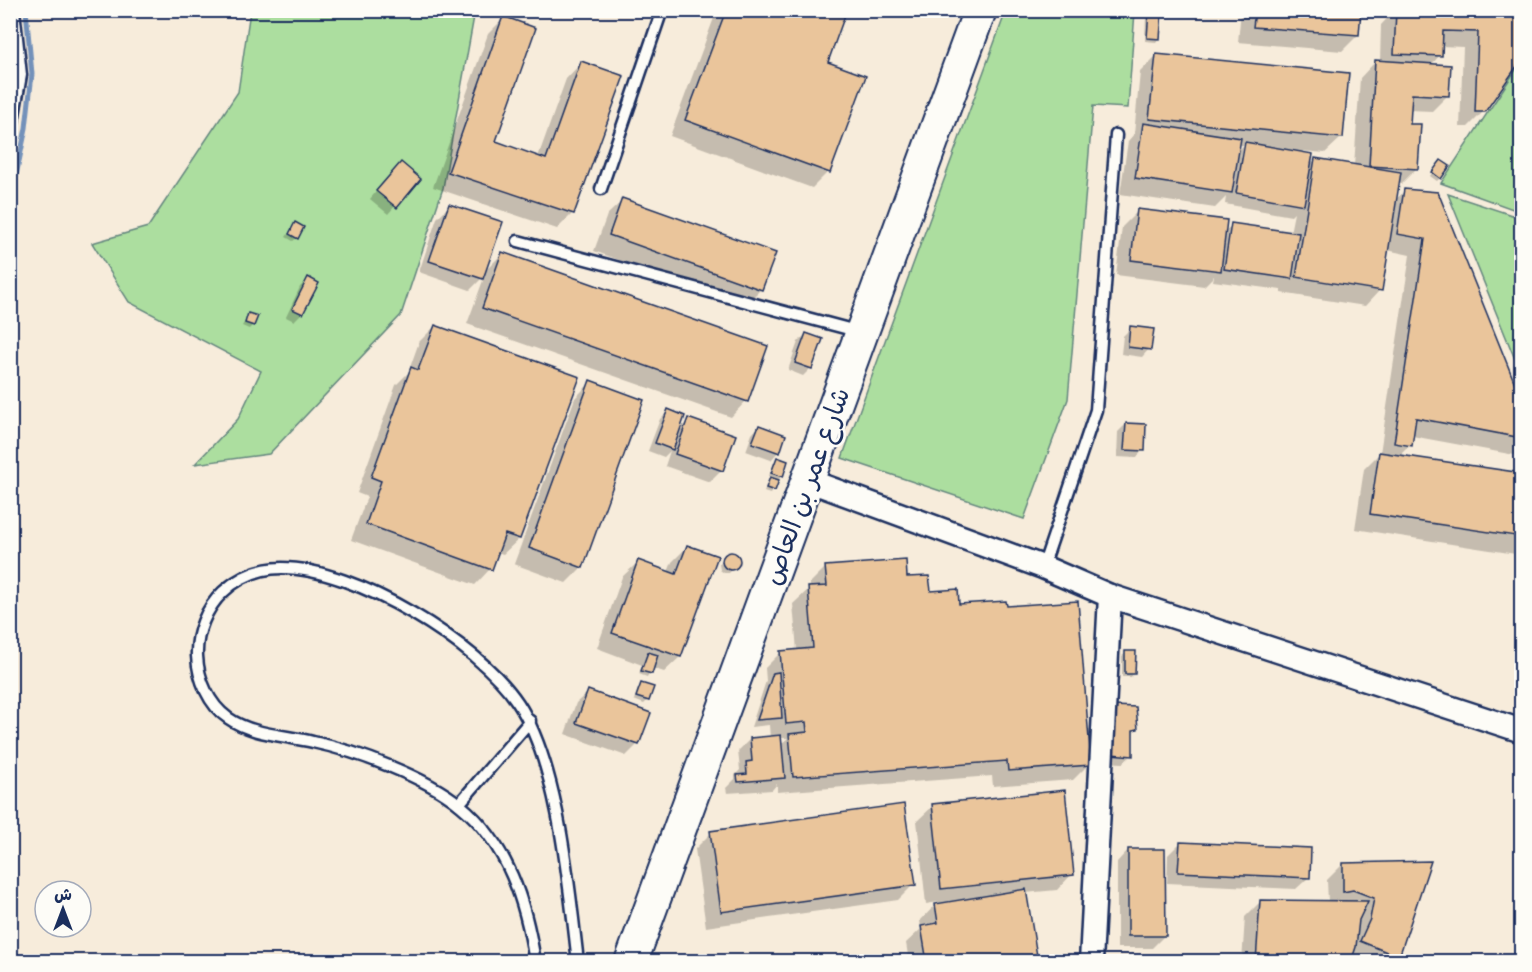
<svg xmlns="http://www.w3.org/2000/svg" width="1532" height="972" font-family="Caveat,'Playpen Sans Arabic',sans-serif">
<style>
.green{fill:#acde9f;stroke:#64867e;stroke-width:1.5}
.shadow{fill:#0003;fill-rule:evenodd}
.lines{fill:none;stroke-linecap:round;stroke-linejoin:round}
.stream{stroke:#7391ba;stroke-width:5}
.building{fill:#eac59b;stroke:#1b2f5e;stroke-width:1.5}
.lane-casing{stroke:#1b2f5e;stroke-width:15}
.street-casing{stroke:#1b2f5e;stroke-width:27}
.secondary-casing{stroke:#1b2f5e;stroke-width:36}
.lane{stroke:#fdfcf7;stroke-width:10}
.street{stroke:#fdfcf7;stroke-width:22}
.secondary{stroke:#fdfcf7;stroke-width:32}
.labels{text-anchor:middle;stroke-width:5;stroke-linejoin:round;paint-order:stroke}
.street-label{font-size:26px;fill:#1b2f5e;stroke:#fdfcf7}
</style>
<rect width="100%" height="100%" fill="#f7ecdb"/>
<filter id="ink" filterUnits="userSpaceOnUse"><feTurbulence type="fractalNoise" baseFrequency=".0167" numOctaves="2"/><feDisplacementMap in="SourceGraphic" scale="12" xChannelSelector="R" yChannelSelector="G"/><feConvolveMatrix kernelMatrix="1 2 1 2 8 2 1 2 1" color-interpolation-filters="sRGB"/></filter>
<g filter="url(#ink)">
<g class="green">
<polygon points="250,11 475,11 443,188 401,315 269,454 195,464 238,419 261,371 129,302 92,243 148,227 238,92"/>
<polygon points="1006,11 1135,11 1128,108 1093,106 1068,399 1024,519 842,458"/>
<polygon points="1521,62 1521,212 1441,183"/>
<polygon points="1448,194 1521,218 1521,374"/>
</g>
<g class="shadow">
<polygon points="717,10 827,10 826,63 828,172 812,188 670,136"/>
<polygon points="1241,10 1360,10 1358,35 1342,51 1238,42"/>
<path d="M1395 10H1522L1484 111 1468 127H1460L1463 47 1441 46 1440 55 1431 65 1448 95 1432 111 1409 110 1408 125 1417 168 1401 184H1398L1395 200 1405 191 1522 405 1520 456 1412 436 1410 445 1399 456 1522 475V555L1355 529 1364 469 1380 453 1410 255 1387 250 1380 290 1365 306 1281 293V290L1213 281 1214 276 1204 286 1116 275 1122 227 1138 211 1224 232 1232 225 1290 233 1294 213 1291 216 1225 204 1226 197 1215 208 1120 194 1128 141 1134 134 1140 72 1156 56 1341 138 1325 153 1302 151 1309 166 1316 159 1354 166 1360 78 1375 62H1380L1381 25ZM1238 145H1244L1237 152Z"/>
<polygon points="1149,11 1159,38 1156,42 1145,41 1146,15"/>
<polygon points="504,18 494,142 538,157 566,79 581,63 573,213 557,229 433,187 488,34"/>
<polygon points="1437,165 1440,178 1437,181 1430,176"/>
<polygon points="393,171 419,179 388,214 370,199"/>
<polygon points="623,200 761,289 745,305 594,251 607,215"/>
<polygon points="449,206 484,272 502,254 746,401 731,417 467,324 485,275 470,290 419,272 437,218"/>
<polygon points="295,224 297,238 293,241 286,237"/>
<polygon points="308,279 302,313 294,321 286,317 300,287"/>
<polygon points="249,315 253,325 249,329 242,326"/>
<polygon points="435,326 519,539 503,554 497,552 490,569 475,585 351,540 367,497 357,493 396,385 408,373 419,342"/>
<polygon points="1131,328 1149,349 1142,357 1121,354 1123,336"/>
<polygon points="806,334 811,368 803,376 788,370 798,342"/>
<polygon points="591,382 582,567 566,583 514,564 575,398"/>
<polygon points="668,411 679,430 689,420 722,470 710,482 665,466 670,451 664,457 648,451 660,419"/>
<polygon points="1126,424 1143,450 1136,458 1117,457 1118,432"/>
<polygon points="759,426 778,452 771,460 746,451 752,434"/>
<polygon points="777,459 781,476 770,494 764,492 767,482 772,478 769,476 774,462"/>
<polygon points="687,547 716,557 680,657 664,672 652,668 647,677 639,674 642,665 597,648 622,577 638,562 668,572 672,562"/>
<polygon points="733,554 737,557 738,564 729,573 724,573 720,570 719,564 726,556"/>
<path d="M826 567 906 579 929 593 958 606 1006 607 1089 764 1073 780 993 786 992 776 777 792V784L772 790 727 793 726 788 735 779V775L740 770 738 751 750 739 770 738 769 725 751 727 766 681 765 668 781 652 797 651 793 604 810 588V583ZM780 738H788L781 744Z"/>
<polygon points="1126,653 1134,673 1131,677 1122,677 1122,656"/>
<polygon points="642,685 648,700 644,704 634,700 638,688"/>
<polygon points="588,692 638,744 626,756 565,734 576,703"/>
<polygon points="1106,715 1137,728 1132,734 1131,756 1123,763 1104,762"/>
<polygon points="933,806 1072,874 1057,890 1025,893 1037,962 909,962 906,943 921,929 920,921 938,902 926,904 917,821"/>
<polygon points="711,833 914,884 898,900 706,927 695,849"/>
<polygon points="1180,843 1308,878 1296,889 1167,883 1168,855"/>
<polygon points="1128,850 1164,936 1152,948 1117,948 1117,862"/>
<polygon points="1429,863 1398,957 1393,962 1356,962 1350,959 1350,962 1242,962 1245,917 1261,901 1328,902 1327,880 1343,864"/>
</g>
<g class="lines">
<polyline class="stream" points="10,204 26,128 32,74 26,10"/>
</g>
<g class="building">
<polygon points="726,10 832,10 845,15 828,62 866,76 830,173 685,120"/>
<polygon points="1149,10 1162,11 1160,39 1147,38"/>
<polygon points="1255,10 1361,10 1359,35 1253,27"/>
<polygon points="1396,10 1522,10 1522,59 1485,112 1475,112 1478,32 1443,31 1442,56 1394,54"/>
<polygon points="503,16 536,28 496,141 546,159 581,61 624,76 574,214 448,172"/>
<polygon points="1156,54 1349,73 1343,138 1149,119"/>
<polygon points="1375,60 1451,65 1449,96 1412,94 1410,124 1421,124 1418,169 1369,166"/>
<polygon points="1143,123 1241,138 1232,193 1135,178"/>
<polygon points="1245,142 1313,154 1304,205 1236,193"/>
<polygon points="1315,158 1401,172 1382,291 1296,277"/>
<polygon points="1441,160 1450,166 1441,179 1432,172"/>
<polygon points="401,162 421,179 397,208 376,191"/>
<polygon points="1404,189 1438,192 1522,401 1522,438 1416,418 1412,446 1394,443 1425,239 1397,234"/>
<polygon points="622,198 776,253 762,290 609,235"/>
<polygon points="449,204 503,222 483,279 429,261"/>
<polygon points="1137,209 1227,220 1221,271 1131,260"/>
<polygon points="295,222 304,227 298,239 289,234"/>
<polygon points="1231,223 1299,233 1292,279 1224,269"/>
<polygon points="502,252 768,346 748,402 482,308"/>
<polygon points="308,277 319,283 303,314 292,309"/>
<polygon points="248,313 258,316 254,326 245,323"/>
<polygon points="435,325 580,377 520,539 505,534 492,570 366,524 381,481 371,477 411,367 418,370"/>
<polygon points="1130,326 1154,329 1151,350 1128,347"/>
<polygon points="806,333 823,339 812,369 795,363"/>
<polygon points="590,380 644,400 583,568 529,548"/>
<polygon points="668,409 685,416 673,450 655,443"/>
<polygon points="688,418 736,435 723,471 675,454"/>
<polygon points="1126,423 1146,424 1145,451 1124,450"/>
<polygon points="759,425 786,435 780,453 752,443"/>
<polygon points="1379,452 1522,473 1522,537 1370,514"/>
<polygon points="777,457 788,461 783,477 771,473"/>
<polygon points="770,477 779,480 775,491 766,488"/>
<polygon points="687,545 718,556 681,657 612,633 638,560 676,574"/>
<circle cx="731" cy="561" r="9"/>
<polygon points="906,560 907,577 929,576 931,591 958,589 959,604 1006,601 1007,606 1078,601 1091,765 1008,771 1007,761 793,777 789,734 807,732 806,722 786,724 780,651 813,648 808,587 827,586 825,566"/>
<polygon points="1125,651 1136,651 1135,674 1125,674"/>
<polygon points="648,652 658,655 652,674 641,671"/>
<polygon points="779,672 782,718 757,720 773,673"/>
<polygon points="641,683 654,687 649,701 636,697"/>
<polygon points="588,690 651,713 639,745 576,723"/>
<polygon points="1113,706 1136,707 1138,729 1133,730 1133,756 1111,754"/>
<polygon points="781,735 785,778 738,782 737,775 747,774 746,762 752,761 750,738"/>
<polygon points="1065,790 1074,875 941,889 932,804"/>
<polygon points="904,804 916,885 721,912 710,831"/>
<polygon points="1180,842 1311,848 1310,878 1178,872"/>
<polygon points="1128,849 1165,849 1166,936 1128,936"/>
<polygon points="1431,861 1399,957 1360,941 1370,919 1374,898 1353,890 1343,892 1343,863"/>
<polygon points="1026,889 1038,962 927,962 921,926 938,923 935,904"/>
<polygon points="1260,900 1368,901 1359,920 1356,947 1351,962 1256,962"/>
<polygon points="568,957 568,962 544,962 544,958"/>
</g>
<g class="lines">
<defs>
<g id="lane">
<polyline points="10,138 21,75 14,10"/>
<polyline points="601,189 662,10"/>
<polyline points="518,241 860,332"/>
<polyline points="1043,567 1096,410 1116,135"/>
<polyline points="459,804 530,721"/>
<path d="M535 962C526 903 508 844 460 805 426 777 356 751 313 742 285 735 252 735 228 718 209 705 198 679 197 656 196 633 206 608 223 592 239 577 260 568 282 568 355 568 478 643 518 703 559 765 569 887 578 962"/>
</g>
<g id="street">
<polyline points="807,480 1043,567 1110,596 1522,731"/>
<polyline points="1091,962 1110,596"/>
</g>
<polyline id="secondary" points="631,962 980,10"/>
</defs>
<use href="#lane" class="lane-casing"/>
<use href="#street" class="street-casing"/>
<use href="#secondary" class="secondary-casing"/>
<use href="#lane" class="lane"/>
<use href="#street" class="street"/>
<use href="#secondary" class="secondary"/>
</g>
</g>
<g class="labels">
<g class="street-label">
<text transform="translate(806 486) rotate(-70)" y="9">شارع عمر بن العاص</text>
</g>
</g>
<rect width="1532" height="972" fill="none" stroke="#fdfcf7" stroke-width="36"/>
<rect x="18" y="18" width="1496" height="936" fill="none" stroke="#1b2f5e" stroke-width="2" filter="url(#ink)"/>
<g transform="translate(63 909)"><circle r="28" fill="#fdfcf7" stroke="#a3aaba" stroke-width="1.5"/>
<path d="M0-4.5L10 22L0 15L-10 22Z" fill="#1b2f5e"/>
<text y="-9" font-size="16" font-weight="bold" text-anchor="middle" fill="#1b2f5e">ش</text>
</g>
</svg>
